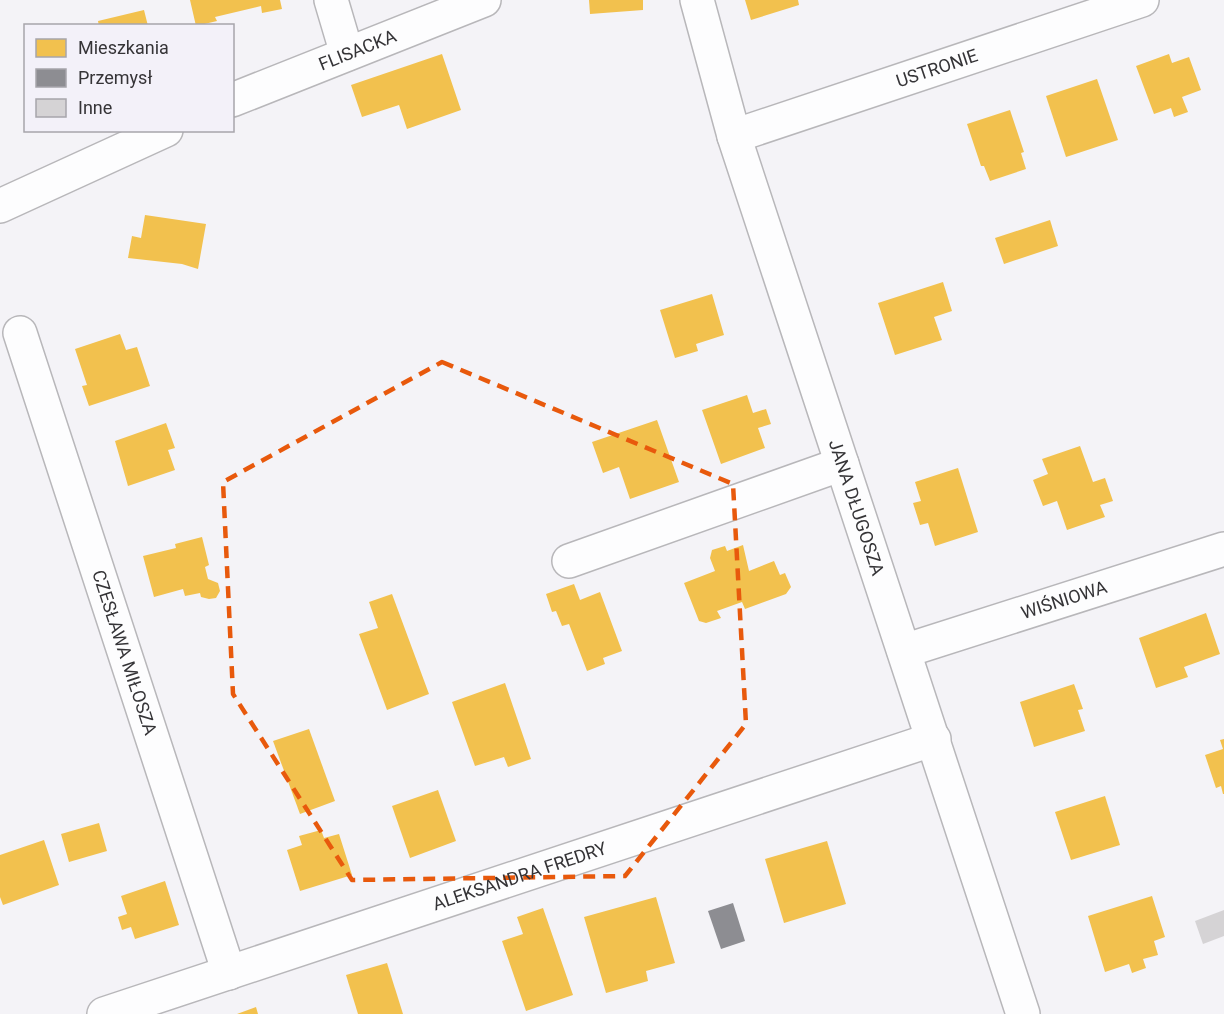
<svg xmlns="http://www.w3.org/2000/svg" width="1224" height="1014" font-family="Roboto,sans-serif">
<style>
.homes{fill:#f2c14e}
.industry{fill:#8d8d92}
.building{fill:#d5d3d5}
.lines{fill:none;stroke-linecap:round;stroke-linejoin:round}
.minor-casing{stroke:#b8b7ba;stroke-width:36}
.minor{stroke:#fdfdfe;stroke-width:33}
.marked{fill:none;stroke:#e8590c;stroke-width:4.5;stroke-dasharray:12 8;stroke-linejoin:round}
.labels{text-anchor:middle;stroke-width:6;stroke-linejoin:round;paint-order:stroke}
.street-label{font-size:18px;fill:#353437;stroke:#f3f1f9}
</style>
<rect width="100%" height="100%" fill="#f4f3f7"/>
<g class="homes">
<polygon points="190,0 280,0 282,9 262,13 261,6 215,17 217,21 196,26"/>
<polygon points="589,0 643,0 643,10 590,14"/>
<polygon points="745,0 798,0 799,5 751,20"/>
<polygon points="144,10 148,26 99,26 98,21"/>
<polygon points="442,54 461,110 407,129 399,105 362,117 351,85"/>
<polygon points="1169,54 1172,63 1189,57 1201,90 1182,97 1188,112 1174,117 1171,108 1154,114 1136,66"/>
<polygon points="1097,79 1118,140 1066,157 1046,96"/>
<polygon points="1010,110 1024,152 1021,153 1026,169 990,181 984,166 981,166 967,124"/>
<polygon points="145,215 206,224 198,269 182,264 128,258 132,236 141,238"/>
<polygon points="1050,220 1058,246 1004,264 995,238"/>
<polygon points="943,282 952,311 934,317 942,340 895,355 878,303"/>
<polygon points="712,294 724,335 696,344 698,351 675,358 660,310"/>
<polygon points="120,334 126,350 137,347 150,386 89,406 82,386 87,385 75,349"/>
<polygon points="747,395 753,413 766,409 771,424 758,428 765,448 721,464 702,410"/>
<polygon points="657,420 679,482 630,499 619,467 603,473 592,442"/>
<polygon points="166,423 175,448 168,450 175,470 128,486 115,441"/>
<polygon points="1080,446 1093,482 1105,478 1113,501 1100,505 1105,517 1067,530 1057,501 1043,506 1033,480 1048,474 1042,459"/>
<polygon points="958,468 978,532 935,546 928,523 920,525 913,503 921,501 915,482"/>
<polygon points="202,537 209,565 205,567 208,579 218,583 220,591 216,598 209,599 201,597 200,593 185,596 183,589 154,597 143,556 176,548 175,544"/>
<polygon points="743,545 749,571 774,561 780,575 785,573 791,587 786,594 745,609 742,602 717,611 721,618 706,623 699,621 684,583 715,571 710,558 712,550 725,546 727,551"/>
<polygon points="574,584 580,600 600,592 622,651 603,658 605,664 587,671 569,624 562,626 556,611 552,612 546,594"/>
<polygon points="392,594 429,694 387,710 359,634 378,628 369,602"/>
<polygon points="1206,613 1220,654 1184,667 1188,677 1156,688 1139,638"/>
<polygon points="505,683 531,759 508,767 504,757 475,766 452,702"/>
<polygon points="1074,684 1083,709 1078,710 1085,731 1034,747 1020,702"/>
<polygon points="309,729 335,801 300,814 273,741"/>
<polygon points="1224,739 1224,794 1223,794 1221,786 1216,788 1205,755 1223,749 1220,740"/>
<polygon points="438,790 456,841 410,858 392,806"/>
<polygon points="1105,796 1120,845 1071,860 1055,812"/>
<polygon points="99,823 107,851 69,862 61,834"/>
<polygon points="321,830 324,838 339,834 352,875 300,891 287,850 302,845 299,836"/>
<polygon points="44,840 59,885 3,905 0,897 0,855"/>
<polygon points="827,841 846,904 784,923 765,859"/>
<polygon points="165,881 179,925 135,939 131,927 122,930 118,917 127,914 121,896"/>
<polygon points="1152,896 1165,937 1154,941 1158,955 1143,959 1146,968 1132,973 1129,964 1105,972 1088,916"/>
<polygon points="656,897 675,963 646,971 648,981 606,993 584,917"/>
<polygon points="543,908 573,995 526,1011 502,941 523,934 517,917"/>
<polygon points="387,963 403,1014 358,1014 346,975"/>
<polygon points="256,1007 258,1014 237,1014"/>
</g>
<polygon class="industry" points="733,903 745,941 721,949 708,911"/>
<polygon class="building" points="1224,910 1224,936 1203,944 1195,921"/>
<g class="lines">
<defs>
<g id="minor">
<polyline points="331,0 347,54"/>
<path id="s1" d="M697 0 734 136 1023 1014"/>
<path id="s2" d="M232 100 484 0"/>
<path id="s3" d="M734 136 1142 0"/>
<polyline points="0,206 166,130"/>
<path id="s4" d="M20 333 229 973"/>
<polyline points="569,561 842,464"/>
<path id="s5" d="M904 651 1224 549"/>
<path id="s6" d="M104 1014 934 739"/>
</g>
</defs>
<use href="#minor" class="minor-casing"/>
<use href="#minor" class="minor"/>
</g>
<path class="marked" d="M442 362 733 484 746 724 625 876 352 880 233 694 223 482Z"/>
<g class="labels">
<g class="street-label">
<text dy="6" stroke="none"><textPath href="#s2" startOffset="135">FLISACKA</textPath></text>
<text dy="6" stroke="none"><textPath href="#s3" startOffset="214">USTRONIE</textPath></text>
<text dy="6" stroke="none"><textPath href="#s1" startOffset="532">JANA DŁUGOSZA</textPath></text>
<text dy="6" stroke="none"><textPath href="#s5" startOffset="168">WIŚNIOWA</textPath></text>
<text dy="6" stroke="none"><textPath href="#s4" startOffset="336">CZESŁAWA MIŁOSZA</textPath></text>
<text dy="6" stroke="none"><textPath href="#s6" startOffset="438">ALEKSANDRA FREDRY</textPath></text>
</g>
</g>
<rect x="24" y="24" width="210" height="108" fill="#f3f1f9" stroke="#a7a5ab" stroke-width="1.5"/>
<rect x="36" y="39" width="30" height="18" fill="#f2c14e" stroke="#a7a5ab" stroke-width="1.5"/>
<text x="78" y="54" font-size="18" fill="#353437">Mieszkania</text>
<rect x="36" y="69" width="30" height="18" fill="#8d8d92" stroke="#a7a5ab" stroke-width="1.5"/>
<text x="78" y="84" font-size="18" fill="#353437">Przemysł</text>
<rect x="36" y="99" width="30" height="18" fill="#d5d3d5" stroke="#a7a5ab" stroke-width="1.5"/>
<text x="78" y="114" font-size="18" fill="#353437">Inne</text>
</svg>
